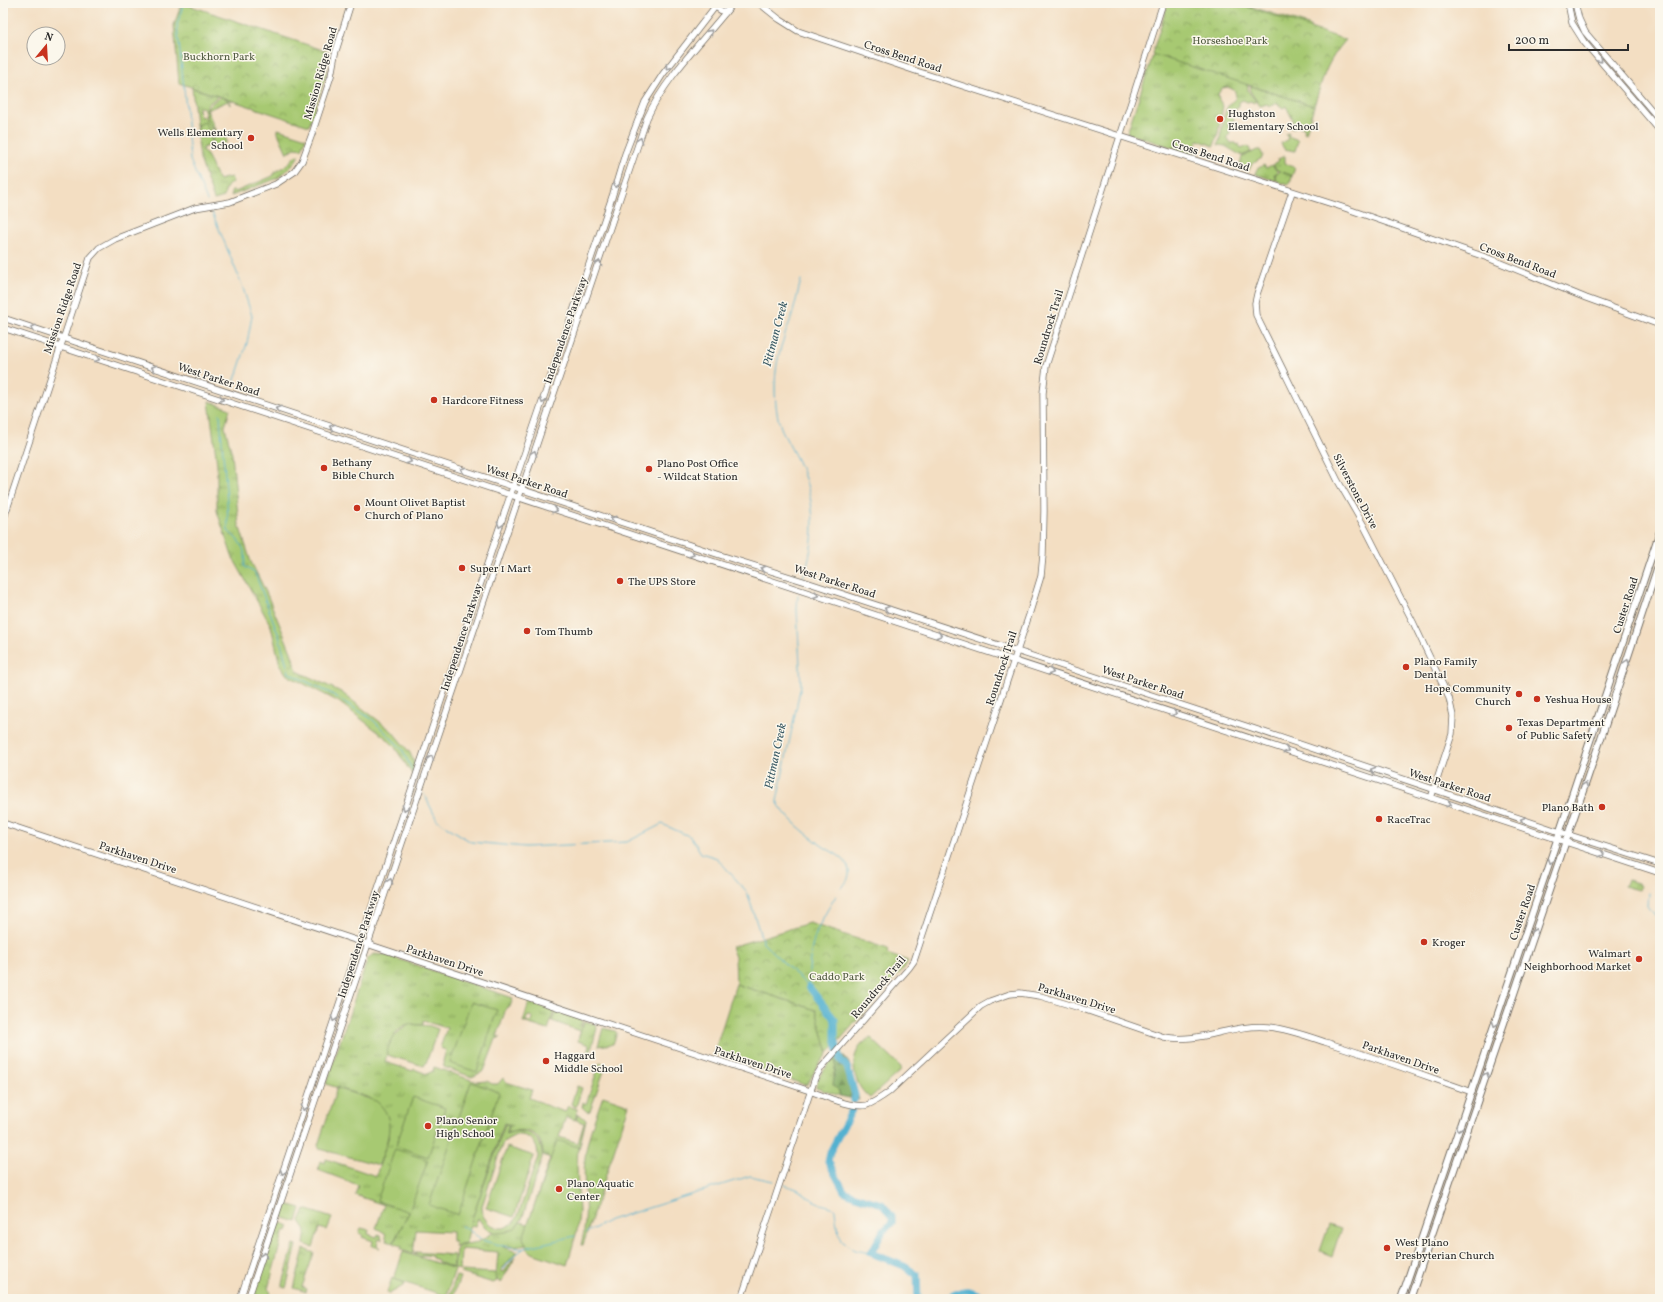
<svg xmlns="http://www.w3.org/2000/svg" width="1663" height="1302" font-family="Vollkorn,serif">
<style>
.grass{fill:url(#grass-tufts);stroke:#697a4e}
.forest{fill:url(#forest-firs);stroke:#586c48}
.park{fill:url(#park-crowns);stroke:#697a4e}
.garden{fill:#a7c972;stroke:#697a4e;fill-rule:evenodd}
.lines{fill:none;stroke-linecap:round;stroke-linejoin:round}
.stream{stroke:#52b1d0;stroke-width:1}
.river{stroke:#52b1d0;stroke-width:7}
.secondary-casing{stroke:#716a60;stroke-width:7}
.primary-casing{stroke:#716a60;stroke-width:8}
.secondary{stroke:#fff;stroke-width:5.5}
.primary{stroke:#fff;stroke-width:6}
.oneway{stroke:#a0a0a0}
.poi-dot{fill:#c8321e;stroke:#fbf7ec;stroke-width:1.5}
.labels{text-anchor:middle;stroke-width:3;stroke-linejoin:round;paint-order:stroke}
.park-label{font-size:11px;fill:#505a40;stroke:#fbf7ec}
.street-label{font-size:11px;fill:#2b2b2b;stroke:#fbf7ec}
.poi-label{font-size:11px;fill:#2b2b2b;stroke:#fbf7ec;text-anchor:start}
.water-label{font-size:12px;font-style:italic;fill:#395a65;stroke:#fbf7ec}
</style>
<defs>
<pattern id="grass-tufts" width="24" height="20" patternUnits="userSpaceOnUse"><rect width="24" height="20" fill="#a7c972"/><path d="M3 7l-1-3M5 7V3M7 7l1-3M15 17l-1-3M17 17v-4M19 17l1-3" fill="none" stroke="#88a35e"/></pattern>
<pattern id="forest-firs" width="22" height="20" patternUnits="userSpaceOnUse"><rect width="22" height="20" fill="#85ad64"/><path d="M5 1l3.5 6h-7zM16 11l3.5 6h-7z" fill="#6d8d53"/></pattern>
<pattern id="park-crowns" width="20" height="18" patternUnits="userSpaceOnUse"><rect width="20" height="18" fill="#a7c972"/><path d="M2 6a3 3 0 1 1 6 0M12 15a3 3 0 1 1 6 0" fill="none" stroke="#88a35e"/></pattern>
</defs>
<rect width="100%" height="100%" fill="#fbf7ec"/>
<filter id="ink" filterUnits="userSpaceOnUse"><feTurbulence type="fractalNoise" baseFrequency=".025" numOctaves="2"/><feDisplacementMap in="SourceGraphic" scale="8" xChannelSelector="R" yChannelSelector="G"/><feConvolveMatrix kernelMatrix="1 2 1 2 8 2 1 2 1" color-interpolation-filters="sRGB"/></filter>
<filter id="wash" filterUnits="userSpaceOnUse"><feTurbulence type="fractalNoise" baseFrequency=".012" numOctaves="4" result="noise"/><feDisplacementMap in="SourceGraphic" scale="16" xChannelSelector="R" yChannelSelector="G"/><feGaussianBlur stdDeviation="0.9" result="paint"/><feColorMatrix in="noise" values="0 0 0 0 0 0 0 0 0 0 0 0 0 0 0 0 0 1.4 0 .05"/><feComposite in="paint" operator="in"/></filter>
<g filter="url(#wash)">
<rect width="100%" height="100%" fill="#f3dec2"/>
<g class="grass">
<path d="M1190 3H1240L1311 26 1310 28 1243 81 1248 86V91L1256 101 1253 103 1252 101 1247 102 1243 100 1239 102V106L1235 109 1236 112 1232 114 1234 121 1228 123 1231 129 1229 130 1230 134 1227 137 1231 143H1235L1236 145 1239 144 1241 149 1248 146 1251 152 1242 156 1225 146 1218 145C1222 133 1222 119 1227 108 1230 100 1240 101 1234 90L1228 87 1222 88 1218 94 1219 100 1223 106 1218 133 1214 146 1198 140 1193 154 1127 133 1153 55Z"/>
<polygon points="1251,86 1314,106 1306,133 1304,132 1305,128 1295,125 1294,128 1287,126 1293,123 1293,120 1286,106 1283,108 1277,103 1269,107 1267,104 1260,106 1250,91"/>
<path d="M192 88 218 96 207 105 206 117 203 107 198 108 200 117 203 116 211 126V142L214 149 209 145 203 148 202 150C211 156 212 171 219 180L231 177 233 182C226 185 225 190 224 197L214 200 200 159Z"/>
<path d="M220 97 229 100 230 105 228 101 207 110 214 126 212 127C211 124 207 121 206 118 204 107 212 103 220 97Z"/>
<polygon points="214,127 218,137 224,134 227,142 215,148 212,139"/>
<polygon points="278,129 306,138 302,149 295,148 287,153 278,133"/>
<polygon points="1289,133 1288,136 1298,140 1295,151 1284,149 1281,143 1288,139 1286,134"/>
<polygon points="1257,150 1260,150 1263,155 1262,158 1252,164 1248,172 1239,169 1242,157"/>
<polygon points="298,155 298,157 292,166 278,178 231,196 231,192 233,190 235,192 273,176 275,172 287,165 295,156"/>
<polygon points="1285,156 1285,163 1295,168 1292,176 1283,172 1292,176 1290,183 1288,185 1277,181 1275,174 1281,171 1276,169 1273,164 1279,161 1278,159"/>
<polygon points="1264,165 1266,168 1272,165 1277,171 1277,173 1274,174 1276,181 1255,174 1257,169"/>
<polygon points="209,401 230,409 225,427 232,454 239,525 251,562 266,592 291,652 297,671 341,692 392,731 410,753 415,765 412,774 394,746 386,738 339,702 287,675 280,665 271,626 232,556 217,511 217,464"/>
<polygon points="1627,880 1638,883 1640,887 1639,890 1624,886"/>
<path d="M374 954 386 955 513 998 510 1007 506 1008 497 1037H501L496 1039 484 1071 472 1077 444 1067 443 1061 446 1050 440 1048 447 1028 423 1021V1025C419 1025 414 1024 410 1024 394 1025 388 1050 385 1062L413 1071 414 1069 427 1074 433 1071 434 1067 477 1082 487 1081 492 1084H498L503 1078 506 1082 532 1090 529 1098 543 1103 542 1104 565 1112 568 1106 577 1109V1111L575 1120 566 1117 559 1137 578 1143 584 1123 576 1120 578 1113 586 1120 579 1149 559 1142 527 1245 513 1247 503 1246V1247L517 1252 500 1271 504 1272 515 1257H516L500 1283 496 1278 498 1252 461 1249 460 1270 454 1268 456 1250 460 1245 478 1242 494 1232 511 1230 521 1222 528 1224 550 1158 543 1155C543 1133 526 1126 507 1133L510 1125 504 1123 470 1226 466 1243 460 1244 457 1246H455V1241H452V1232L416 1230 413 1254 401 1250 402 1246 394 1244V1242L409 1212 393 1243 387 1241 385 1233 376 1228 384 1205 355 1195 358 1185 318 1170 321 1161 325 1163 326 1159 376 1176 389 1136 370 1098 326 1084 368 958Z"/>
<polygon points="736,984 816,1010 828,1053 817,1067 808,1084 805,1085 714,1053"/>
<polygon points="529,1002 554,1011 548,1030 526,1023 526,1021 532,1022 533,1017 528,1016 525,1022 523,1022"/>
<polygon points="556,1011 582,1020 580,1031 552,1021"/>
<polygon points="584,1021 595,1024 597,1028 590,1054 587,1054 589,1045 578,1041 578,1039"/>
<polygon points="603,1028 615,1031 617,1033 613,1044 598,1046"/>
<path d="M833 1060 836 1062 834 1074 840 1096 816 1088C816 1077 826 1068 833 1060Z"/>
<polygon points="600,1062 606,1065 590,1111 587,1112 582,1107 583,1102 586,1104"/>
<polygon points="577,1086 582,1088 576,1107 571,1104"/>
<path d="M603 1096 629 1105 583 1245H581C590 1213 582 1189 585 1158 587 1137 596 1116 603 1096Z"/>
<polygon points="286,1204 301,1208 297,1222 284,1218 281,1215 284,1205"/>
<polygon points="305,1209 332,1218 327,1230 319,1228 313,1247 304,1244 306,1230 300,1221"/>
<polygon points="282,1223 289,1226 287,1231 284,1230 268,1289 271,1292 268,1299 252,1299 277,1226"/>
<polygon points="361,1228 369,1230 368,1234 377,1237 378,1234 381,1235 382,1240 379,1239 377,1245 380,1248 372,1246 373,1241 362,1237 363,1235 359,1233"/>
<polygon points="294,1244 297,1245 286,1288 282,1287"/>
<polygon points="304,1249 314,1253 302,1287 307,1289 306,1292 294,1288"/>
<polygon points="415,1252 454,1255 453,1268 438,1262 438,1260 432,1258 432,1256 423,1255 422,1257 414,1254"/>
<polygon points="461,1271 496,1273 497,1281 493,1283 461,1273"/>
<polygon points="456,1276 460,1277 452,1299 440,1297 441,1295 449,1297"/>
<polygon points="392,1278 405,1283 403,1286 389,1294 387,1292"/>
</g>
<polygon class="forest" points="841,1053 849,1063 859,1100 840,1096 839,1091 833,1085 836,1062 833,1060"/>
<g class="park">
<polygon points="182,3 329,52 326,75 309,126 179,83 174,25"/>
<path d="M1168 3H1235L1346 40C1326 62 1323 78 1314 106L1152 54Z"/>
<polygon points="809,923 888,949 887,954 908,961 904,968 828,1053 816,1010 736,984 735,957 731,947"/>
</g>
<g class="garden">
<polygon points="205,122 210,134 201,138 197,125"/>
<polygon points="471,1002 497,1010 477,1072 450,1063"/>
<path d="M409 1024 430 1026 438 1029 426 1063 424 1066 387 1055C387 1042 399 1030 409 1024Z"/>
<path d="M871 1038 901 1067V1070L870 1098C851 1084 846 1049 871 1038Z"/>
<polygon points="471,1082 499,1092 458,1215 429,1205"/>
<path d="M337 1088 376 1101C399 1119 386 1143 379 1165L320 1149 318 1145Z"/>
<polygon points="413,1097 445,1108 428,1157 396,1146"/>
<path d="M505 1124 509 1125 506 1134C526 1126 544 1137 542 1158L522 1219 515 1228 506 1232 496 1233 485 1228 478 1218 475 1226 470 1225ZM516 1135C530 1134 538 1143 538 1157L517 1218 512 1224 504 1228H499L489 1224 483 1216 482 1206 502 1145 506 1140Z"/>
<polygon points="557,1140 578,1147 577,1167 579,1212 577,1231 567,1265 529,1252 523,1238"/>
<polygon points="507,1147 534,1156 514,1217 486,1208"/>
<polygon points="395,1149 428,1160 409,1212 377,1201"/>
<polygon points="1329,1225 1341,1229 1332,1256 1320,1251"/>
<polygon points="403,1252 455,1269 446,1296 394,1279"/>
</g>
<g class="lines">
<g class="stream">
<polyline points="183,5 177,25 185,98 190,160 207,201"/>
<polyline points="212,212 242,285 252,316 247,343 233,386"/>
<path d="M801 280C798 291 796 302 793 312 791 321 786 329 784 338 775 362 773 387 777 413 780 433 793 449 801 468 816 504 817 540 803 577"/>
<path d="M220 414C222 453 228 491 228 531 236 537 243 545 245 555 246 559 244 562 245 567L255 573 279 636 289 673 330 693 372 719 402 749 412 770"/>
<path d="M798 595 797 609 801 685 777 801C784 817 807 834 821 845 829 851 841 855 846 863 852 873 849 881 841 888"/>
<polyline points="424,794 437,820 471,842 525,847 627,842 662,824 691,837 701,853 717,858 747,892 763,943 809,987"/>
<polyline points="1649,893 1648,906 1660,922"/>
<path d="M809 986C808 947 815 929 836 896"/>
<polyline points="784,1185 797,1189 808,1197 821,1204 832,1207 835,1210 837,1226 842,1241 854,1250 871,1253"/>
<polyline points="461,1226 469,1230"/>
<polyline points="470,1231 481,1239"/>
<polyline points="586,1233 610,1220 750,1176 773,1181"/>
<polyline points="482,1240 503,1246 523,1249"/>
<polyline points="503,1270 513,1257 524,1248 575,1236"/>
</g>
<g class="river">
<polyline points="809,987 835,1020 835,1038 840,1059 847,1067 855,1095 854,1100"/>
<polyline points="852,1110 830,1152 828,1161 844,1191 855,1196 882,1204 892,1217 892,1223 883,1231 871,1253 904,1266 917,1275 918,1299"/>
<path d="M946 1299C964 1288 969 1288 987 1299"/>
</g>
</g>
</g>
<g filter="url(#ink)">
<g class="lines">
<defs>
<g id="secondary">
<polyline points="709,3 725,13"/>
<polyline points="759,3 779,19 798,31 916,71 1345,208 1488,258 1586,298 1660,325"/>
<polyline points="1568,3 1572,23 1584,42 1660,131"/>
<polyline points="1575,3 1579,19 1585,32 1660,120"/>
<polyline points="1292,192 1257,294 1255,303 1256,315 1338,481 1364,526 1413,622 1449,698 1453,716 1452,734 1431,798"/>
<polyline points="3,318 723,556 803,581 1252,728 1560,832 1660,864"/>
<polyline points="3,328 1660,873"/>
<polyline points="3,521 90,258 99,248 115,239 195,208 230,202 276,184 294,172 302,161 312,134 331,76 335,54 351,3"/>
<path d="M3 823 810 1091C824 1096 853 1109 867 1105 875 1102 882 1097 889 1092L981 1006 990 1001 1010 994 1020 993 1040 996 1080 1008 1164 1037C1200 1044 1233 1023 1269 1027 1288 1029 1307 1036 1325 1042 1374 1057 1423 1075 1472 1092"/>
<polyline points="240,1299 509,499 612,197 625,154 645,102 663,74 718,3"/>
<path d="M248 1299 647 118C666 76 705 39 733 3"/>
<polyline points="741,1299 815,1078 821,1068 909,968 914,961 1029,615 1041,576 1043,555 1044,511 1043,393 1046,366 1163,3"/>
</g>
<g id="primary">
<polyline points="1401,1299 1557,840 1660,531"/>
<polyline points="1410,1299 1601,738 1660,560"/>
</g>
</defs>
<use href="#secondary" class="secondary-casing"/>
<use href="#primary" class="primary-casing"/>
<use href="#secondary" class="secondary"/>
<use href="#primary" class="primary"/>
</g>
<defs><path id="oneway-chevron" d="M-2-3.5L2.5 0L-2 3.5" fill="none" stroke-width="1.6" stroke-linecap="round" stroke-linejoin="round"/></defs>
<g class="oneway">
<use href="#oneway-chevron" transform="translate(710 32) rotate(-51)"/>
<use href="#oneway-chevron" transform="translate(1600 60) rotate(48)"/>
<use href="#oneway-chevron" transform="translate(668 67) rotate(128)"/>
<use href="#oneway-chevron" transform="translate(640 140) rotate(-72)"/>
<use href="#oneway-chevron" transform="translate(616 185) rotate(106)"/>
<use href="#oneway-chevron" transform="translate(599 263) rotate(-71)"/>
<use href="#oneway-chevron" transform="translate(33 328) rotate(-162)"/>
<use href="#oneway-chevron" transform="translate(97 359) rotate(18)"/>
<use href="#oneway-chevron" transform="translate(154 368) rotate(-162)"/>
<use href="#oneway-chevron" transform="translate(221 399) rotate(18)"/>
<use href="#oneway-chevron" transform="translate(543 401) rotate(109)"/>
<use href="#oneway-chevron" transform="translate(278 409) rotate(-162)"/>
<use href="#oneway-chevron" transform="translate(332 427) rotate(-162)"/>
<use href="#oneway-chevron" transform="translate(534 453) rotate(-70)"/>
<use href="#oneway-chevron" transform="translate(409 461) rotate(18)"/>
<use href="#oneway-chevron" transform="translate(463 470) rotate(-162)"/>
<use href="#oneway-chevron" transform="translate(555 510) rotate(18)"/>
<use href="#oneway-chevron" transform="translate(613 519) rotate(-162)"/>
<use href="#oneway-chevron" transform="translate(500 525) rotate(108)"/>
<use href="#oneway-chevron" transform="translate(692 554) rotate(18)"/>
<use href="#oneway-chevron" transform="translate(763 569) rotate(-163)"/>
<use href="#oneway-chevron" transform="translate(816 595) rotate(18)"/>
<use href="#oneway-chevron" transform="translate(887 609) rotate(-162)"/>
<use href="#oneway-chevron" transform="translate(939 635) rotate(18)"/>
<use href="#oneway-chevron" transform="translate(1627 662) rotate(-72)"/>
<use href="#oneway-chevron" transform="translate(1051 672) rotate(18)"/>
<use href="#oneway-chevron" transform="translate(1174 713) rotate(18)"/>
<use href="#oneway-chevron" transform="translate(1286 750) rotate(18)"/>
<use href="#oneway-chevron" transform="translate(431 758) rotate(-71)"/>
<use href="#oneway-chevron" transform="translate(1373 770) rotate(-161)"/>
<use href="#oneway-chevron" transform="translate(1585 785) rotate(-71)"/>
<use href="#oneway-chevron" transform="translate(1449 804) rotate(18)"/>
<use href="#oneway-chevron" transform="translate(405 808) rotate(109)"/>
<use href="#oneway-chevron" transform="translate(1523 820) rotate(-162)"/>
<use href="#oneway-chevron" transform="translate(1602 854) rotate(18)"/>
<use href="#oneway-chevron" transform="translate(1550 862) rotate(109)"/>
<use href="#oneway-chevron" transform="translate(390 881) rotate(-71)"/>
<use href="#oneway-chevron" transform="translate(1535 931) rotate(-71)"/>
<use href="#oneway-chevron" transform="translate(334 1019) rotate(109)"/>
<use href="#oneway-chevron" transform="translate(1495 1024) rotate(109)"/>
<use href="#oneway-chevron" transform="translate(1486 1075) rotate(-71)"/>
<use href="#oneway-chevron" transform="translate(304 1108) rotate(109)"/>
<use href="#oneway-chevron" transform="translate(1459 1128) rotate(109)"/>
<use href="#oneway-chevron" transform="translate(283 1172) rotate(108)"/>
<use href="#oneway-chevron" transform="translate(264 1255) rotate(-71)"/>
</g>
</g>
<g class="poi-dot">
<circle cx="1220" cy="119" r="4"/>
<circle cx="251" cy="138" r="4"/>
<circle cx="434" cy="400" r="4"/>
<circle cx="324" cy="468" r="4"/>
<circle cx="649" cy="469" r="4"/>
<circle cx="357" cy="508" r="4"/>
<circle cx="462" cy="568" r="4"/>
<circle cx="620" cy="581" r="4"/>
<circle cx="527" cy="631" r="4"/>
<circle cx="1406" cy="667" r="4"/>
<circle cx="1519" cy="694" r="4"/>
<circle cx="1537" cy="699" r="4"/>
<circle cx="1509" cy="728" r="4"/>
<circle cx="1602" cy="807" r="4"/>
<circle cx="1379" cy="819" r="4"/>
<circle cx="1424" cy="942" r="4"/>
<circle cx="1639" cy="959" r="4"/>
<circle cx="546" cy="1061" r="4"/>
<circle cx="428" cy="1126" r="4"/>
<circle cx="559" cy="1189" r="4"/>
<circle cx="1387" cy="1248" r="4"/>
</g>
<g class="labels">
<g class="park-label">
<text x="1230" y="44">Horseshoe Park</text>
<text x="219" y="60">Buckhorn Park</text>
<text x="837" y="980">Caddo Park</text>
</g>
<g class="street-label">
<text transform="translate(903 56) rotate(18)" y="4">Cross Bend Road</text>
<text transform="translate(320 73) rotate(-74)" y="4">Mission Ridge Road</text>
<text transform="translate(1211 155) rotate(18)" y="4">Cross Bend Road</text>
<text transform="translate(1518 260) rotate(21)" y="4">Cross Bend Road</text>
<text transform="translate(62 308) rotate(-71)" y="4">Mission Ridge Road</text>
<text transform="translate(1048 327) rotate(-73)" y="4">Roundrock Trail</text>
<text transform="translate(565 330) rotate(-71)" y="4">Independence Parkway</text>
<text transform="translate(219 379) rotate(18)" y="4">West Parker Road</text>
<text transform="translate(527 481) rotate(18)" y="4">West Parker Road</text>
<text transform="translate(1356 491) rotate(62)" y="4">Silverstone Drive</text>
<text transform="translate(835 581) rotate(18)" y="4">West Parker Road</text>
<text transform="translate(1625 605) rotate(-72)" y="4">Custer Road</text>
<text transform="translate(461 637) rotate(-72)" y="4">Independence Parkway</text>
<text transform="translate(1001 668) rotate(-72)" y="4">Roundrock Trail</text>
<text transform="translate(1143 682) rotate(18)" y="4">West Parker Road</text>
<text transform="translate(1450 785) rotate(18)" y="4">West Parker Road</text>
<text transform="translate(138 857) rotate(18)" y="4">Parkhaven Drive</text>
<text transform="translate(1522 912) rotate(-71)" y="4">Custer Road</text>
<text transform="translate(358 944) rotate(-72)" y="4">Independence Parkway</text>
<text transform="translate(445 960) rotate(18)" y="4">Parkhaven Drive</text>
<text transform="translate(878 987) rotate(-50)" y="4">Roundrock Trail</text>
<text transform="translate(1077 998) rotate(17)" y="4">Parkhaven Drive</text>
<text transform="translate(1401 1057) rotate(19)" y="4">Parkhaven Drive</text>
<text transform="translate(753 1062) rotate(18)" y="4">Parkhaven Drive</text>
</g>
<g class="poi-label">
<text x="1228" y="117">Hughston<tspan x="1228" dy="13">Elementary School</tspan></text>
<text x="243" y="136" text-anchor="end">Wells Elementary<tspan x="243" dy="13">School</tspan></text>
<text x="442" y="404">Hardcore Fitness</text>
<text x="332" y="466">Bethany<tspan x="332" dy="13">Bible Church</tspan></text>
<text x="657" y="467">Plano Post Office<tspan x="657" dy="13">- Wildcat Station</tspan></text>
<text x="365" y="506">Mount Olivet Baptist<tspan x="365" dy="13">Church of Plano</tspan></text>
<text x="470" y="572">Super 1 Mart</text>
<text x="628" y="585">The UPS Store</text>
<text x="535" y="635">Tom Thumb</text>
<text x="1414" y="665">Plano Family<tspan x="1414" dy="13">Dental</tspan></text>
<text x="1511" y="692" text-anchor="end">Hope Community<tspan x="1511" dy="13">Church</tspan></text>
<text x="1545" y="703">Yeshua House</text>
<text x="1517" y="726">Texas Department<tspan x="1517" dy="13">of Public Safety</tspan></text>
<text x="1594" y="811" text-anchor="end">Plano Bath</text>
<text x="1387" y="823">RaceTrac</text>
<text x="1432" y="946">Kroger</text>
<text x="1631" y="957" text-anchor="end">Walmart<tspan x="1631" dy="13">Neighborhood Market</tspan></text>
<text x="554" y="1059">Haggard<tspan x="554" dy="13">Middle School</tspan></text>
<text x="436" y="1124">Plano Senior<tspan x="436" dy="13">High School</tspan></text>
<text x="567" y="1187">Plano Aquatic<tspan x="567" dy="13">Center</tspan></text>
<text x="1395" y="1246">West Plano<tspan x="1395" dy="13">Presbyterian Church</tspan></text>
</g>
<g class="water-label">
<text transform="translate(775 334) rotate(-75)" y="4">Pittman Creek</text>
<text transform="translate(775 756) rotate(-78)" y="4">Pittman Creek</text>
</g>
</g>
<rect width="1663" height="1302" fill="none" stroke="#fbf7ec" stroke-width="16"/>
<g transform="translate(46 46) rotate(18)"><circle r="19" fill="#fbf7ec" stroke="#a8a59f"/>
<path d="M0-3L7 15L0 10L-7 15Z" fill="#c8321e"/>
<text y="-6" font-size="11" font-weight="bold" text-anchor="middle" fill="#2b2b2b">N</text>
</g>
<path d="M1509 44v6h119v-6" fill="none" stroke="#2b2b2b" stroke-width="2"/>
<text x="1515" y="44" font-size="12" fill="#2b2b2b" stroke="#fbf7ec" stroke-width="3" paint-order="stroke">200 m</text>
</svg>
